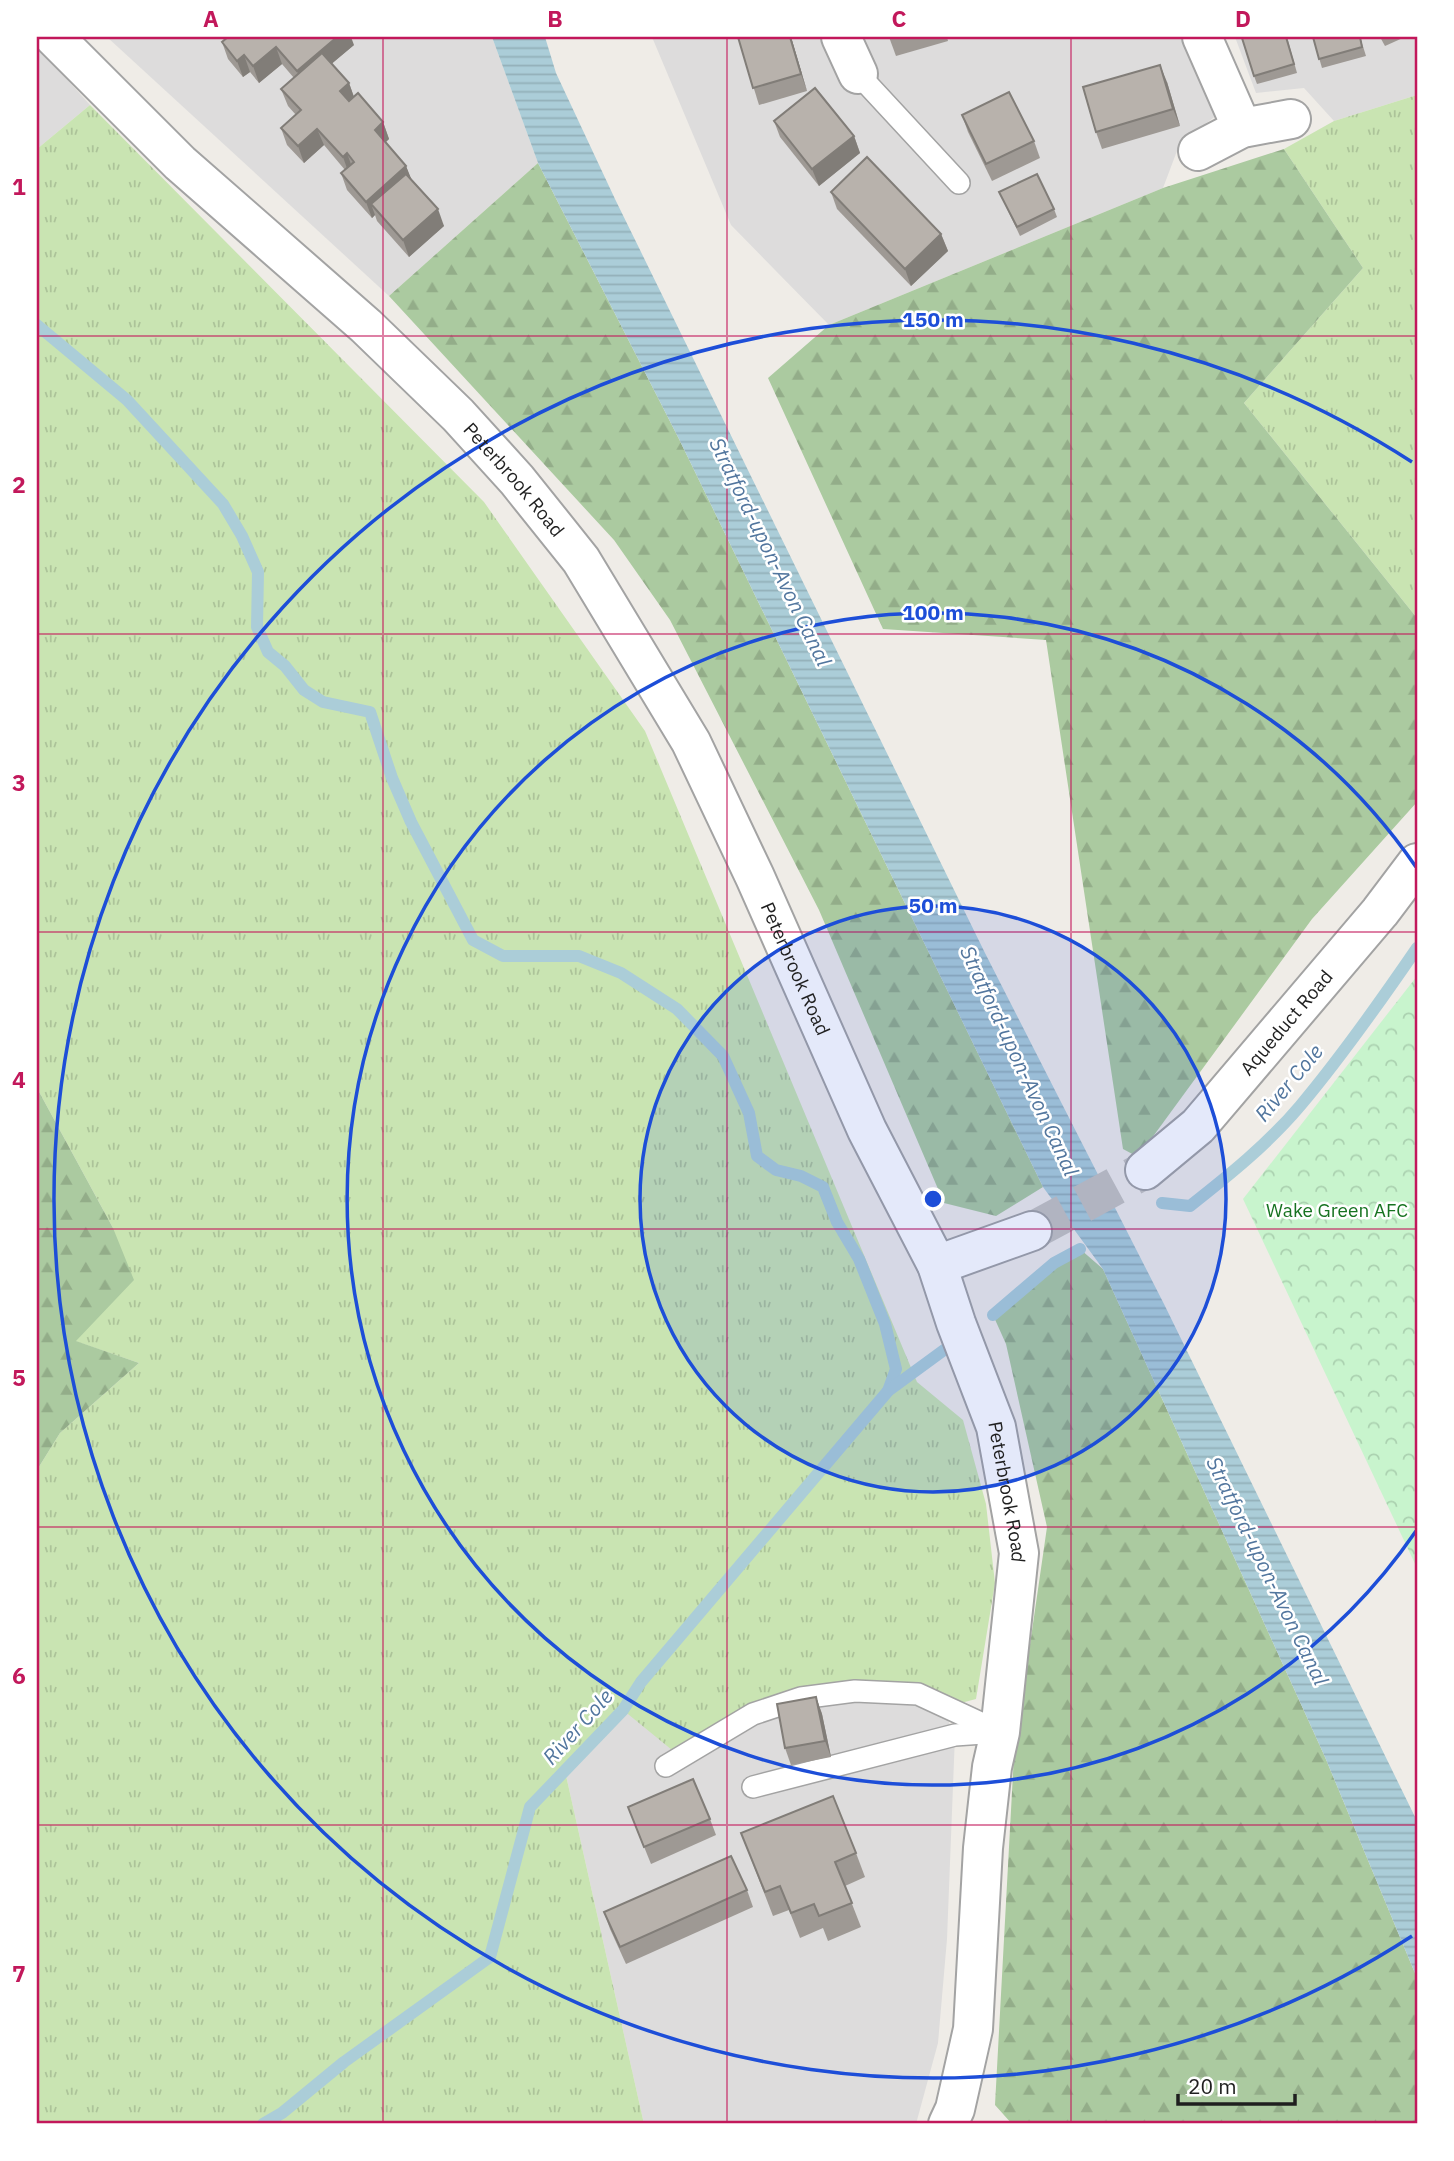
<svg xmlns="http://www.w3.org/2000/svg" width="1454" height="2161" font-family="'IBM Plex Sans',sans-serif">
<style>
.residential{fill:#dddcdc}
.grass{fill:url(#grass-tufts)}
.forest{fill:url(#forest-firs)}
.park{fill:url(#park-crowns)}
.water{fill:url(#water-rules)}
.lines{fill:none;stroke-linecap:round;stroke-linejoin:round}
.stream{stroke:#abcdd8;stroke-width:12}
.tertiary-tunnel{stroke:#c5c3bf;stroke-width:38;stroke-dasharray:38 19;stroke-linecap:butt}
.service-casing{stroke:#a3a3a3;stroke-width:24}
.minor-casing{stroke:#a3a3a3;stroke-width:42}
.tertiary-casing{stroke:#a3a3a3;stroke-width:42}
.service{stroke:#fff;stroke-width:21}
.minor{stroke:#fff;stroke-width:38}
.tertiary{stroke:#fff;stroke-width:38}
.wall{fill:#9e9994}
.shaded-wall{fill:#817d78}
.building{fill:#b8b2ac;stroke:#817d78;stroke-width:2}
.grid{fill:none;stroke:#c2185b;stroke-width:2;stroke-opacity:0.55}
.ring{fill:none;stroke:#1d4ed8;stroke-width:3.5}
.labels{text-anchor:middle;stroke-width:5;stroke-linejoin:round;paint-order:stroke}
.street-label{font-size:19px;fill:#1f1f1f;stroke:#fff}
.park-label{font-size:19px;fill:#177321;stroke:#fff}
.water-label{font-size:21px;font-style:italic;fill:#52769e;stroke:#fff}
.centre{fill:#1d4ed8;stroke:#fff;stroke-width:3.5}
.ring-label{font-size:21px;text-anchor:middle;font-weight:bold;fill:#1d4ed8;stroke:#fff;stroke-width:5;stroke-linejoin:round;paint-order:stroke}
.neatline{fill:none;stroke:#c2185b;stroke-width:2.5}
.grid-label{font-size:23px;text-anchor:middle;font-weight:bold;fill:#c2185b}
</style>
<defs>
<pattern id="grass-tufts" width="24" height="20" patternUnits="userSpaceOnUse" patternTransform="scale(1.75)"><rect width="24" height="20" fill="#c9e4b2"/><path d="M3 7l-1-3M5 7V3M7 7l1-3M15 17l-1-3M17 17v-4M19 17l1-3" fill="none" stroke="#acc399"/></pattern>
<pattern id="forest-firs" width="22" height="20" patternUnits="userSpaceOnUse" patternTransform="scale(1.75)"><rect width="22" height="20" fill="#abcaa0"/><path d="M5 1l3.5 6h-7zM16 11l3.5 6h-7z" fill="#93ad89"/></pattern>
<pattern id="park-crowns" width="20" height="18" patternUnits="userSpaceOnUse" patternTransform="scale(1.75)"><rect width="20" height="18" fill="#c8f4cd"/><path d="M2 6a3 3 0 1 1 6 0M12 15a3 3 0 1 1 6 0" fill="none" stroke="#abd1b0"/></pattern>
<pattern id="water-rules" width="6" height="5" patternUnits="userSpaceOnUse" patternTransform="scale(1.75)"><rect width="6" height="5" fill="#abcdd8"/><path d="M0 2.5h6" fill="none" stroke="#93b0b9"/></pattern>
</defs>
<rect width="100%" height="100%" fill="#efece7"/>
<g class="residential">
<polygon points="107,37 492,37 538,163 389,296"/>
<polygon points="652,37 1184,37 1217,115 1180,143 1163,188 829,325 731,225"/>
<polygon points="1235,37 1417,37 1417,95 1334,121 1304,88 1256,93"/>
<polygon points="37,46 90,105 37,149"/>
<polygon points="836,1697 942,1708 955,1735 947,1939 938,2043 916,2124 644,2124 565,1771 623,1710 755,1719"/>
</g>
<g class="grass">
<polygon points="1417,95 1417,618 1244,403 1363,268 1284,149 1334,121"/>
<polygon points="90,105 484,502 645,731 917,1382 963,1420 986,1504 995,1583 976,1699 942,1708 836,1697 755,1719 683,1759 623,1710 565,1771 644,2124 37,2124 37,1470 60,1433 139,1363 75,1341 113,1228 37,1088 37,149"/>
</g>
<g class="forest">
<polygon points="1284,149 1363,268 1244,403 1417,618 1417,802 1312,919 1138,1157 1123,1149 1046,640 883,629 768,378 829,325 1163,188"/>
<polygon points="538,163 679,439 1043,1187 996,1216 944,1203 819,910 670,620 614,540 389,296"/>
<polygon points="37,1088 113,1228 134,1280 76,1341 139,1363 60,1433 37,1470"/>
<polygon points="1080,1249 1103,1269 1325,1757 1417,1978 1417,2124 1012,2124 995,2105 1014,1755 1047,1527 1006,1344 993,1315 1054,1263"/>
</g>
<polygon class="park" points="1417,976 1417,1568 1243,1199"/>
<polygon class="water" points="492,37 545,37 556,73 615,199 985,953 1164,1304 1417,1821 1417,1978 1325,1757 1103,1269 1043,1187 679,439 538,163"/>
<g class="lines">
<g class="stream">
<polyline points="37,325 127,400 223,504 242,536 258,572 257,627 268,652 285,666 304,690 323,702 370,712 392,778 411,822 473,940 503,956 579,956 621,973 677,1009 723,1056 749,1113 757,1156 776,1170 801,1176 823,1187 837,1222 859,1259 885,1324 896,1369 888,1391"/>
<path d="M1162 1203 1190 1206C1228 1176 1268 1144 1300 1106 1342 1056 1380 1002 1417 948"/>
<polyline points="993,1315 1054,1263 1080,1249"/>
<polyline points="263,2124 282,2113 344,2062 490,1957 530,1807 623,1710 641,1682 888,1391 944,1350"/>
</g>
<polyline class="tertiary-tunnel" points="1032,1231 1145,1170"/>
<defs>
<g id="service">
<polyline points="858,74 959,183"/>
<polyline points="666,1766 753,1714 801,1698 855,1691 918,1694 1000,1732"/>
<polyline points="753,1787 955,1735 998,1732"/>
</g>
<g id="minor">
<polyline points="841,37 858,74"/>
<polyline points="1202,37 1242,128"/>
<polyline points="1198,151 1242,128 1291,119"/>
</g>
<g id="tertiary">
<path id="s1" d="M54 37 180 163 366 326 458 415 517 480 581 560 691 742 755 877 867 1130 937 1265 956 1323 996 1427 1019 1553 1000 1732 992 1767 983 1848 973 2029 955 2109 948 2124"/>
<path id="s2" d="M1145 1170 1198 1126 1380 912 1417 863"/>
<polyline points="937,1265 1032,1231"/>
</g>
</defs>
<use href="#service" class="service-casing"/>
<use href="#minor" class="minor-casing"/>
<use href="#tertiary" class="tertiary-casing"/>
<use href="#service" class="service"/>
<use href="#minor" class="minor"/>
<use href="#tertiary" class="tertiary"/>
</g>
<g class="wall">
<polygon points="738,37 791,37 807,91 759,105"/>
<polygon points="889,37 947,37 948,41 896,56"/>
<polygon points="1287,37 1297,73 1257,84 1254,76"/>
<polygon points="1313,37 1360,37 1366,56 1322,68"/>
<polygon points="1380,37 1405,37 1385,46"/>
<polygon points="222,42 354,45 331,64 349,83 354,97 383,122 389,139 386,142 406,166 411,180 444,226 409,257 377,221 375,215 372,218 347,190 341,173 345,170 324,145 304,163 287,145 281,128 296,115 288,106 281,89 294,78 282,64 259,83 250,72 243,77 228,59"/>
<polygon points="1167,82 1180,126 1102,149 1096,132"/>
<polygon points="962,115 1034,141 1040,158 992,181 968,132"/>
<polygon points="774,121 854,136 860,153 819,186 780,137"/>
<polygon points="831,192 941,234 948,251 911,286 837,209"/>
<polygon points="999,192 1054,209 1057,217 1020,236"/>
<polygon points="816,1697 822,1714 831,1757 791,1765 785,1748"/>
<polygon points="628,1807 710,1819 716,1835 651,1864"/>
<polygon points="741,1833 856,1853 865,1877 845,1886 861,1927 828,1941 823,1928 800,1938 789,1910 773,1916"/>
<polygon points="747,1890 753,1907 626,1964 610,1929 604,1912"/>
</g>
<g class="shaded-wall">
<polygon points="337,37 351,37 354,45 303,88 297,71"/>
<polygon points="790,37 791,37 807,91 801,74"/>
<polygon points="276,47 282,64 259,83 253,66"/>
<polygon points="244,55 250,72 243,77 237,61"/>
<polygon points="1160,65 1167,82 1180,126 1173,109"/>
<polygon points="349,83 355,100 346,108 340,91"/>
<polygon points="383,122 389,139 381,146 375,130"/>
<polygon points="317,129 324,145 304,163 298,146"/>
<polygon points="854,136 860,153 819,186 812,169"/>
<polygon points="347,153 353,170 349,174 343,157"/>
<polygon points="406,166 413,183 371,204 375,215 372,218 366,202"/>
<polygon points="438,209 444,226 409,257 403,240"/>
<polygon points="941,234 948,251 911,286 905,269"/>
<polygon points="816,1697 822,1714 831,1757 825,1741"/>
</g>
<g class="building">
<polygon points="228,37 337,37 297,71 276,47 253,66 244,55 237,61 222,42"/>
<polygon points="738,37 790,37 801,74 753,88"/>
<polygon points="1247,37 1286,37 1294,64 1254,76 1242,38"/>
<polygon points="1313,37 1360,37 1362,47 1319,59"/>
<polygon points="322,53 349,83 340,91 349,101 358,93 383,122 375,130 406,166 366,202 341,173 354,162 347,153 343,157 317,129 298,146 281,128 301,110 281,89"/>
<polygon points="1160,65 1173,109 1096,132 1083,87"/>
<polygon points="815,88 854,136 812,169 774,121"/>
<polygon points="1009,92 1034,141 986,164 962,115"/>
<polygon points="867,157 941,234 905,269 831,192"/>
<polygon points="406,174 438,209 403,240 371,204"/>
<polygon points="1037,174 1054,209 1017,227 999,192"/>
<polygon points="816,1697 825,1741 785,1748 777,1704"/>
<polygon points="693,1779 710,1819 644,1847 628,1807"/>
<polygon points="833,1796 856,1853 835,1862 852,1903 819,1916 814,1904 791,1913 780,1886 765,1892 741,1833"/>
<polygon points="731,1856 747,1890 620,1947 604,1912"/>
</g>
<path class="grid" d="M383 37V2124M727 37V2124M1071 37V2124M37 336H1417M37 634H1417M37 932H1417M37 1229H1417M37 1527H1417M37 1825H1417"/>
<circle cx="933" cy="1199" r="293" fill="#1d4ed8" fill-opacity=".12"/>
<g class="ring">
<circle cx="933" cy="1199" r="293"/>
<path d="M1416 1531A586 586 0 1 1 1416 867"/>
<path d="M1412 1936A879 879 0 1 1 1412 462"/>
</g>
<g class="labels">
<g class="street-label">
<text dy="7" stroke="none"><textPath href="#s1" startOffset="639">Peterbrook Road</textPath></text>
<text dy="7" stroke="none"><textPath href="#s1" startOffset="1206">Peterbrook Road</textPath></text>
<text dy="7" stroke="none"><textPath href="#s2" startOffset="205">Aqueduct Road</textPath></text>
<text dy="7" stroke="none"><textPath href="#s1" startOffset="1773">Peterbrook Road</textPath></text>
</g>
<g class="park-label">
<text x="1337" y="1217">Wake Green AFC</text>
</g>
<g class="water-label">
<text transform="translate(770 552) rotate(64)" y="7">Stratford-upon-Avon Canal</text>
<text transform="translate(1019 1061) rotate(65)" y="7">Stratford-upon-Avon Canal</text>
<text transform="translate(1289 1083) rotate(-50)" y="7">River Cole</text>
<text transform="translate(1267 1571) rotate(64)" y="7">Stratford-upon-Avon Canal</text>
<text transform="translate(578 1727) rotate(-48)" y="7">River Cole</text>
</g>
</g>
<circle cx="933" cy="1199" r="10" class="centre"/>
<g class="ring-label">
<text x="933" y="327">150 m</text>
<text x="933" y="620">100 m</text>
<text x="933" y="913">50 m</text>
</g>
<rect width="1454" height="2161" fill="none" stroke="#ffffff" stroke-width="77"/>
<path d="M1178 2094v10h117v-10" fill="none" stroke="#1f1f1f" stroke-width="3.5"/>
<text x="1188" y="2094" font-size="21" fill="#1f1f1f" stroke="#ffffff" stroke-width="5" paint-order="stroke">20 m</text>
<rect x="38" y="38" width="1378" height="2084" class="neatline"/>
<g class="grid-label">
<text x="211" y="27">A</text>
<text x="555" y="27">B</text>
<text x="899" y="27">C</text>
<text x="1243" y="27">D</text>
<text x="19" y="195">1</text>
<text x="19" y="493">2</text>
<text x="19" y="791">3</text>
<text x="19" y="1088">4</text>
<text x="19" y="1386">5</text>
<text x="19" y="1684">6</text>
<text x="19" y="1982">7</text>
</g>
</svg>
